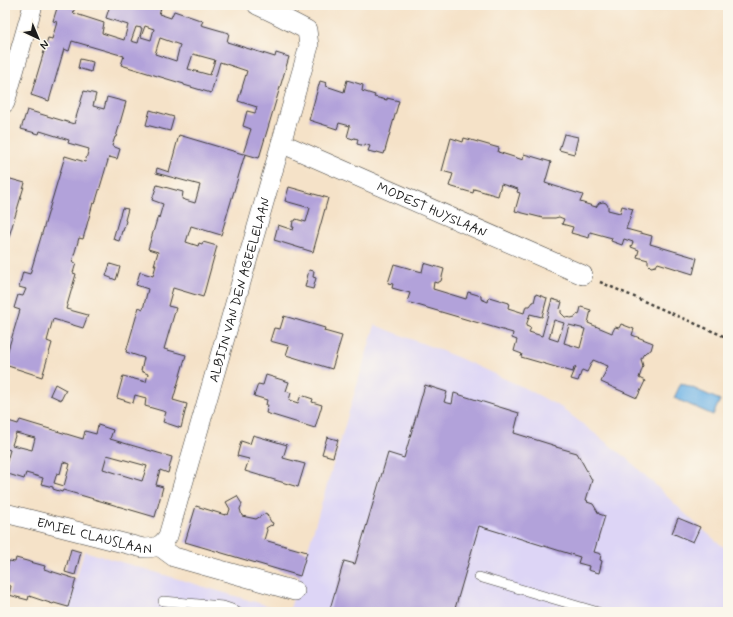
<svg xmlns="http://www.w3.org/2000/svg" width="733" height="617" font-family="Mynerve,sans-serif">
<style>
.built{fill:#ddd5f6}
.water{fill:#70b4e6;stroke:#466881}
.building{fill:#b2a2da;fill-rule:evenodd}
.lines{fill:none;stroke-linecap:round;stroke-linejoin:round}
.service-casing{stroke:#3d3a36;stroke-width:10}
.minor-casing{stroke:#3d3a36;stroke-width:20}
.path{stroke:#3d3a36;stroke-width:2.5;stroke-dasharray:3 3;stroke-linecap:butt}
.service{stroke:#fff;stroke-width:9}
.minor{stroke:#fff;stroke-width:19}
.labels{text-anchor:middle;stroke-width:3;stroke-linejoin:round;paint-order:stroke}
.street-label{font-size:13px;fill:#1c1c1c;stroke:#fbf7ec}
</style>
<rect width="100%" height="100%" fill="#fbf7ec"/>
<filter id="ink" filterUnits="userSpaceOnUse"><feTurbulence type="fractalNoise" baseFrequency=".025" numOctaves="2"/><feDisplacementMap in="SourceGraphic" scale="8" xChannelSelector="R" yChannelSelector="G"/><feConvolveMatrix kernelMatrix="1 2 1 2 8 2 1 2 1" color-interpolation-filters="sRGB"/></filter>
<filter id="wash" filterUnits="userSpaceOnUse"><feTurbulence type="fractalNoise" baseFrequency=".012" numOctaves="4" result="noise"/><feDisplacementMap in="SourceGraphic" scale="16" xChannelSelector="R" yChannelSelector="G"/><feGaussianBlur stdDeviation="0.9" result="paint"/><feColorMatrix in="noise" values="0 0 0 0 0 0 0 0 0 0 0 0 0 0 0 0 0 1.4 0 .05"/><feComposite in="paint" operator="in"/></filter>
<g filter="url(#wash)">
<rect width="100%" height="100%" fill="#f5e2c8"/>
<polygon class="built" points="375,325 457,357 527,389 562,408 630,461 694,522 728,551 728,612 67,612 84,551 289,612"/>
<polygon class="water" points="681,383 720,400 713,415 674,398"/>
<g id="blocks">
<g class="building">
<path d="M58 5H76L73 13 104 23 102 33 124 40 128 25 106 18 110 5H151L161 8 159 14 171 18 174 11 203 21 201 25 229 33 227 42 275 57 276 53 289 57 259 158 245 154 221 235 191 226 186 242 198 246 199 243 202 244 203 242 217 246 203 297 173 288 168 306 176 308 164 349 186 355 173 400 187 404 181 428 163 422 166 412 145 406 146 398 135 395 133 403 117 398 123 376 146 382 148 374 141 371 144 358 126 352 139 307 143 309 148 289 136 285 140 272 153 276 156 265H154L158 252 148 249 158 216 159 218 163 204 152 200 157 185 183 192 182 199 195 203 200 185 156 173 157 168 169 172 179 135 243 154 251 129 243 126 247 111 255 113 257 107 238 101 247 71 220 62 211 93 184 85V84L121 65 124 56 72 41 69 51 64 49 49 101 31 95 48 38 52 39 57 22 53 21ZM145 26 154 29 151 40 141 37ZM136 27 142 28 138 43 131 41ZM160 38 180 45 176 61 155 54ZM193 54 215 60 210 75 188 69Z"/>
<polygon points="80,59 93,62 91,72 78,68"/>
<polygon points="347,80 363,85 362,91 375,95 374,97 387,100 387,98 399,101 384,154 377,152 376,153 368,151 370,146 365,144 365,146 357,144 358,139 354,138 353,139 347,137 350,126 339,123 337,129 309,120 320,81 327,83 326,86 344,92"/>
<polygon points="84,91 96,94 93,106 104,109 107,97 126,102 116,137 115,137 112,146 120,149 117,159 109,157 95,204 93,203 83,239 79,238 72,262 76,263 73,273 76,274 66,309 88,315 83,328 53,319 47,341 52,343 42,377 5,365 5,360 20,310 14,308 18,295 23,296 26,289 19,287 23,272 30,274 65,156 85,162 89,149 68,143 69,140 40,131 39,134 21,129 27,110 74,124"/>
<polygon points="150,110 174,117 170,131 146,125"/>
<polygon points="564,134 578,137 574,154 559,150"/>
<polygon points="451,138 463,142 464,138 499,148 498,152 523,160 524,154 551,162 545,183 583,195 580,202 596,207 599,203 603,202 606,203 608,206 608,210 620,213 622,206 633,209 626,229 652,236 650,244 697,258 693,274 658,263 656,266 651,267 648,264 648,260 637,257 639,250 631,247 633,242 624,239 622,245 611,241 612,238 590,232 589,238 571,233 573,227 562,224 564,219 559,217 555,218 543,218 515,211 520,193 517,192 518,189 501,184 498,196 474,189 473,193 449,186 453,174 442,171"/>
<polygon points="7,178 25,183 5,250 5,185"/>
<polygon points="289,187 328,198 313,252 274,240 278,225 293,230 294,227 292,227 293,221 295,221 296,219 306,222 310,208 285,201"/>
<polygon points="122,208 128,209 125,220 126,221 123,231 122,231 119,241 113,239"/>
<path d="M424 263 444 269 441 281 437 283 434 282 433 289 466 299 468 292 481 296V299L488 302 489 297 509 303 508 308 524 313 526 306H530L533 302H534L536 294 547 298 542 317 530 314 526 326 531 328 529 332 542 336 552 299 562 302 560 309 561 310V313L565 317 571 318 575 317 577 314 579 315 581 307 591 310 588 323 612 333 615 327 619 328 621 324 634 329 632 335 653 343 651 350 646 352 643 355 641 359 643 366 639 378 645 381 637 398 601 382 608 366 593 360 587 372 582 370 578 381 571 379 576 367H574L573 372 521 357 522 354 514 351 517 340 512 338 513 333 407 302 410 293 392 288 393 284 388 283 394 264 422 272ZM554 320 564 323 558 341 549 338ZM569 325 585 329 580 348 564 343Z"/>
<polygon points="110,264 120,267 116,280 106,276"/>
<polygon points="309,270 314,271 313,277 316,278 313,289 305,287"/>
<polygon points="284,316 325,328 324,331 342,336 332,369 286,355 289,346 270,341 274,328 280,329"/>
<polygon points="266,375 289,382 286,391 291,393 289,400 298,403 301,395 313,399 312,402 322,405 315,428 266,413 268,405 266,405 267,400 254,396 258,384 263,385"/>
<polygon points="55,384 66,390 61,400 50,395"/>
<polygon points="425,385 447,392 444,402 452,404 454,393 519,413 514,433 556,446 556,447 577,453 592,480 586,500 588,501 587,502 593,504 599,514 605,516 594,552 601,554 600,560 602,561 599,573 588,570 589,566 578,563 580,557 479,526 454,612 329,612 344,561 355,564 388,453 404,458"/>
<path d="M5 420 18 424 20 420 83 439 85 431 96 434 98 425 113 430 110 439 172 457 168 473 160 470 156 485 163 487 155 517 63 490 62 492 53 489V487L41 484 43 478 26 473 24 479 5 473V468L10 450 5 448ZM16 433 35 438 32 450 12 445ZM107 455 147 466 142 481 103 469ZM63 462 70 464 64 486 54 483 57 473 60 474Z"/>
<polygon points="253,435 287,445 283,458 305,464 298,487 245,471 249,459 237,456 241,441 250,444"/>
<polygon points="327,437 338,440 333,457 322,454"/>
<polygon points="237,496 242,504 240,509 242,516 256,519 266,513 271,522 273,523 272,526 271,525 266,528 267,530 264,540 307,552 300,576 185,542 196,506 225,515 226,514 228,515 230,509 226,502"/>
<polygon points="678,518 700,527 693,542 672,533"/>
<polygon points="71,549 81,552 75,575 65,572"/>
<polygon points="16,558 45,566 44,569 76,579 68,607 54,603 53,604 29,596 28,600 9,595 11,586 5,584 5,575 9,561 15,562"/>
</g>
</g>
</g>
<g filter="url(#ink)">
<use href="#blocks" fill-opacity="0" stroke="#3d3a36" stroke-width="1"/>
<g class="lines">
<defs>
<g id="service">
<polyline points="479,577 598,612"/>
<polyline points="163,601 223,606 232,609 237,612"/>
</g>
<g id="minor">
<polyline points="5,103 33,5"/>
<path id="s1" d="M281 143 583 275"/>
<path id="s2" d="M5 513 143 548C155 548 161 547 168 536L309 46 307 30 276 14 257 5"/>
<polyline points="159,546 174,557 295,591"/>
</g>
</defs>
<use href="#service" class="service-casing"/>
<use href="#minor" class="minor-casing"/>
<polyline class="path" points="600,282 728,338"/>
<use href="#service" class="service"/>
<use href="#minor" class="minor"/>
</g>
</g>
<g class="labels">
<g class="street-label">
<text dy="5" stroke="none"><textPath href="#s1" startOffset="165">MODEST HUYSLAAN</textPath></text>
<text dy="5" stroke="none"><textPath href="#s2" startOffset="428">ALBIJN VAN DEN ABEELELAAN</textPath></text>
<text dy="5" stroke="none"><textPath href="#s2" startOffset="92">EMIEL CLAUSLAAN</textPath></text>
</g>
</g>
<rect width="733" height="617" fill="none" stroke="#fbf7ec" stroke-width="20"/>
<g transform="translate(38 38) rotate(136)" stroke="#fbf7ec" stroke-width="3" paint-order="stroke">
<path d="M0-3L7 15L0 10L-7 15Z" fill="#1c1c1c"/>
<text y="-6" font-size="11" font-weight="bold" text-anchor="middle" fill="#1c1c1c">N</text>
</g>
</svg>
